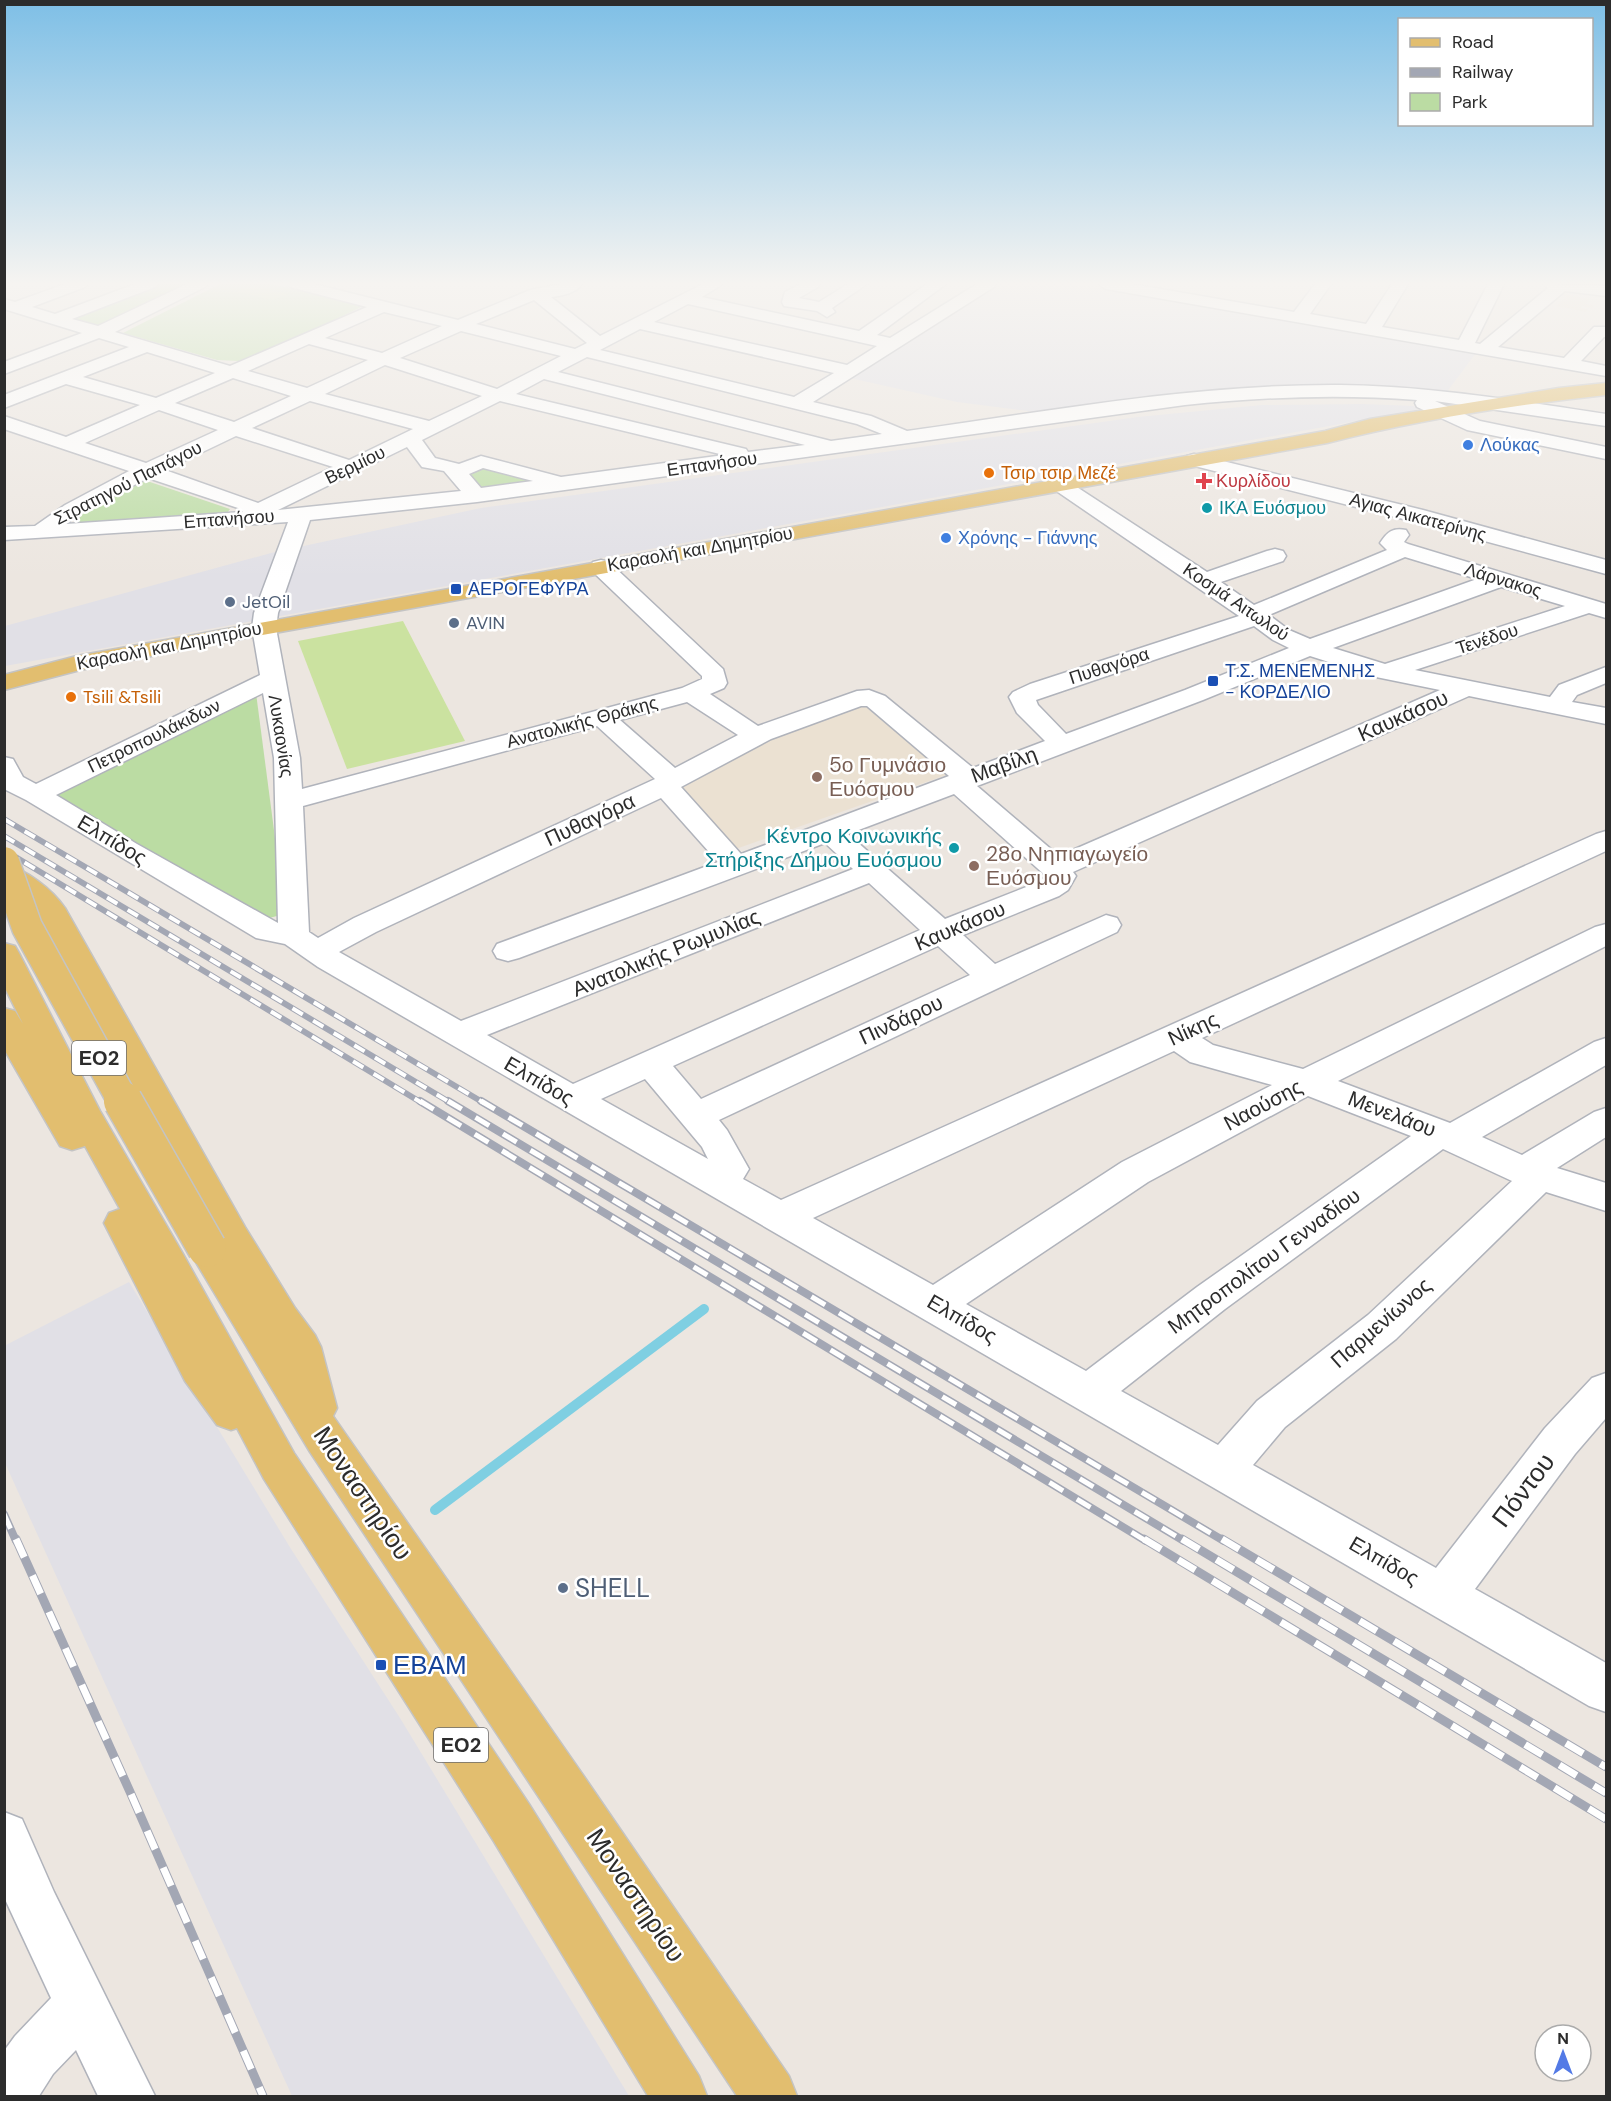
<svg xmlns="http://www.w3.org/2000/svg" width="1611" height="2101" font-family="'DM Sans',sans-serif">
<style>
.industrial{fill:#e1e0e6}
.education{fill:#ebe1d2}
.green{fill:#bbdca3}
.pitch{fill:#cbe2a0}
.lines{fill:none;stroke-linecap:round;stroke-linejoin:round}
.stream{stroke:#7fcfe2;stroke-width:10}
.minor-casing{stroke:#b0b3bb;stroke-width:3}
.major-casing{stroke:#c4c4c4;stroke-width:3}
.minor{fill:#fff;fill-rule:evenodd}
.major{fill:#e2be6f;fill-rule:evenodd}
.rail-far2-casing{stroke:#a3a7b4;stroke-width:6}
.rail-far1-casing{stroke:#a3a7b4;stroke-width:8}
.rail-casing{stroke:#a3a7b4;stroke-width:9}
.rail-far2{stroke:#fff;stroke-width:4;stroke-dasharray:12;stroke-linecap:butt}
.rail-far1{stroke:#fff;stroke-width:5;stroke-dasharray:16;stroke-linecap:butt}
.rail{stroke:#fff;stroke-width:7;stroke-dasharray:20;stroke-linecap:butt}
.major-bridge-far1-casing{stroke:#c4c4c4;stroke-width:33;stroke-linecap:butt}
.major-bridge-casing{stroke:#c4c4c4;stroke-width:41;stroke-linecap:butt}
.major-bridge-far1{stroke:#e2be6f;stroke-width:30}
.major-bridge{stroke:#e2be6f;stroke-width:38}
.shop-dot{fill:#3f7fe0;stroke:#fff;stroke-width:2}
.food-dot{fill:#e8710a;stroke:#fff;stroke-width:2}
.health-dot{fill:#e0444e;stroke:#fff;stroke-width:2}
.culture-dot{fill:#0f9aa8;stroke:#fff;stroke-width:2}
.transit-dot{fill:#1a4fb4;stroke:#fff;stroke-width:2}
.service-dot{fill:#5c6f8a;stroke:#fff;stroke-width:2}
.education-dot{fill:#8d6e63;stroke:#fff;stroke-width:2}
.labels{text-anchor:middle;stroke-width:5;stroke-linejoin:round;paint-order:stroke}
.far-shop-label{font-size:18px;fill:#366cbe;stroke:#fff;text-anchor:start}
.far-street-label{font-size:18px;fill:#2c2c2c;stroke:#fff}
.far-food-label{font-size:18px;fill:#c56008;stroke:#fff;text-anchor:start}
.far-health-label{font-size:18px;fill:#be3a42;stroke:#fff;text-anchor:start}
.far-culture-label{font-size:18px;fill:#0d838f;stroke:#fff;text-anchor:start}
.far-transit-label{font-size:18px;fill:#164399;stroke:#fff;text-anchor:start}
.far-service-label{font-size:18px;fill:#4e5e75;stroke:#fff;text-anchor:start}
.shield{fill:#fff;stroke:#6b6b6b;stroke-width:1.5}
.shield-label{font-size:20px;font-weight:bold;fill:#2c2c2c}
.street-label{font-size:21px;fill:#2c2c2c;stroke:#fff}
.education-label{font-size:21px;fill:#785e54;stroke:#fff;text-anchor:start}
.culture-label{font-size:21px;fill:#0d838f;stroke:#fff;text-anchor:end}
.near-street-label{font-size:26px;fill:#2c2c2c;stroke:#fff}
.near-service-label{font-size:26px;fill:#4e5e75;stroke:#fff;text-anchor:start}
.near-transit-label{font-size:26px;fill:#164399;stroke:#fff;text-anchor:start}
</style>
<rect width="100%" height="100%" fill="#ece6e0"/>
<g class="industrial">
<polygon points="997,284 1073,284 1476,353 1446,393 1393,389 1043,413 957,402 850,378"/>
<polygon points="1363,404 1414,406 1417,410 5,666 5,626 271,553 481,508 1138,417 1262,405"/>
<polygon points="129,1282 291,1549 400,1718 629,2096 292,2096 5,1463 4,1346"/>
</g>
<g class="education">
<polygon points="1568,295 1590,299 1586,304 1594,305 1592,308 1582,306 1581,308 1588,309 1586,312 1556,306"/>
<polygon points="862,704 949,774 733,850 674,786 760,742"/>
</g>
<g class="green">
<polygon points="155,284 191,284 98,327 65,318"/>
<polygon points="220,284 270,284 361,303 361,307 302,336 239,361 217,360 123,333"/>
<polygon points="485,465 541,481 480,490 465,473"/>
<polygon points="144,481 150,482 230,509 227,513 80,523 70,518"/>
<polygon points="256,693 285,914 265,919 53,793"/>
</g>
<g class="pitch">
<polygon points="253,286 287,294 273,300 238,292"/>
<polygon points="403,621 465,741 347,769 298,641"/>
</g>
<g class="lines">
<polyline class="stream" points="435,1510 704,1309"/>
<defs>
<g id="minor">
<path d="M65 284H87L85 287 32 307 55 314 135 284H157L155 287 72 319 98 326 187 284H207L205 287 115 332 230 366 367 307 290 287 288 284H314L458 320 530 290 562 284H582C576 293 562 296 551 297L600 336 703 284H723L702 297 859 331 927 284H946L877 335 890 338 977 284H996L994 287 813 402 871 416 907 431C1051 411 1195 384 1340 385 1430 386 1518 401 1606 414V426L1435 401 1480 421 1606 447V459L1467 430 1417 407 1415 403 1417 400C1339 394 1262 397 1185 405L477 502 310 520 278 613 276 628 300 758 302 789 682 688 702 679V676L593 572 590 567 593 562 601 560 609 562 723 669 727 683 724 688 710 694 758 726 857 691 869 690 885 696 973 768 1045 741 1017 713 1009 697 1013 692 1030 684 1239 616 1052 488 1049 484 1052 480 1059 478 1066 480 1207 572 1267 551 1275 549 1283 551 1286 556 1283 561 1221 582 1254 605 1387 550 1380 543C1387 532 1393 527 1406 530L1409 535 1404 542 1408 544 1606 604V618L1589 613 1415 670 1550 697 1559 685 1606 667V683L1577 695 1572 702 1606 708V724L1469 696 1073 872 1076 876 1068 890 1059 896 963 935 995 964 1106 915 1117 918 1121 925 1117 932 719 1120 727 1130 749 1169 743 1179 781 1200 1596 834 1606 831V851L1202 1038 1213 1045 1303 1069 1595 927 1606 924V946L1338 1081 1450 1123 1594 1042 1606 1038V1065L1482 1137 1522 1155 1594 1112 1606 1108V1137L1557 1168 1606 1183V1211L1546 1192 1396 1339 1285 1427 1253 1465 1436 1568 1545 1428 1592 1378 1606 1373V1418L1575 1454 1475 1589 1606 1663V1712L1589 1706 318 967 285 944 256 938 26 800 4 789V757L13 759 23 777 36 784 260 675 252 628 254 613 288 522 4 540V527L35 526 65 505 129 471 4 429V416L66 437 140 405 66 384 4 408V395L129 347 99 338 4 374V362L82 333 4 309V299L15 302ZM534 300 587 343 575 349 476 324ZM688 304 877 346 847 365 654 322ZM384 312 442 326 382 353 325 338ZM640 329 834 373 794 397 600 350ZM461 331 561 356 497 389 400 358ZM309 344 368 360 307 388 248 371ZM147 352 215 373 156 398 83 377ZM587 357 857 424 882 434 831 441 558 372ZM385 365 482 396 429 421 325 394ZM233 378 291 396 234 422 175 403ZM544 379 805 445 748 452 746 449 516 394ZM310 401 413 429 349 460 252 428ZM500 401 724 455 561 477 481 456 459 464 435 458 422 440ZM159 410 218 430 146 463 85 443ZM236 436 333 467 258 503 165 470ZM407 447 422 467 444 471 461 491 278 510ZM483 468 533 481 481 488 469 474ZM148 478 238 508 243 512 66 524 79 513ZM1405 557 1477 579 1310 639 1289 630 1269 615ZM1501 587 1565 606 1385 664 1333 648ZM1254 626 1273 640 1289 648 1185 690 1066 734 1038 705 1036 700ZM1310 656 1376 677 1440 690 1059 856 977 786 1203 700ZM263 693 274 758 278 923 137 844 56 795ZM687 702 738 735 675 768 620 720ZM861 706H867L949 776 741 854 681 787 771 739ZM597 726 655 779 354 918 318 938 309 932 303 806ZM954 794 1046 876 1039 882 945 919 848 834ZM661 798 718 862 497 944 493 951 497 958 508 961 519 958 825 843 853 869 461 1021 339 952 376 932ZM869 883 920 930 573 1084 487 1035ZM938 946 970 975 701 1099 673 1066ZM1174 1051 1190 1062 1272 1085 1122 1162 933 1285 813 1218ZM645 1079 702 1147 708 1159 601 1099ZM1308 1096 1411 1136 1197 1287 1086 1371 966 1304 1148 1182ZM1443 1149 1512 1181 1368 1315 1257 1401 1218 1445 1121 1391 1225 1309Z"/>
<polygon points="801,284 820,284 818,287 799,298 819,302 848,284 867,284 832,308 835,312 827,317 817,311 784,306 782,302 785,292"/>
<polygon points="1098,284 1132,284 1294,312 1315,284 1331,284 1310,314 1366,324 1392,284 1408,284 1382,327 1459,340 1488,284 1504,284 1475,343 1480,344 1548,288 1544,284 1606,286 1606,296 1565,291 1498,347 1564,358 1594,327 1606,327 1606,337 1604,337 1581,361 1606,366 1606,376 1106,289"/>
<polygon points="1194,454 1423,510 1606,560 1606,574 1407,520 1187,464 1184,460 1187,456"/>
<polygon points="4,1812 22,1819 54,1892 155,2096 98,2096 76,2050 53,2074 39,2096 4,2096 4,2051 15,2036 51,1998 4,1897"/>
</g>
<g id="major">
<path d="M1606 383V395C1512 405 1418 420 1327 443L202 646 80 670 4 690V675L77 656 1325 431 1370 419 1559 388Z"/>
<path d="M4 864C27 870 52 889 65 908L245 1227 295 1308 315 1335 321 1347 337 1408 333 1416 583 1775 789 2076 797 2096H737L310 1452 194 1259 188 1248 194 1237 207 1233 212 1235 37 912 33 906 4 887Z"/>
<polygon points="4,943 15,946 19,953 100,1111 183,1254 294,1453 529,1804 699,2076 707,2096 648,2096 493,1840 264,1479 237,1428 231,1430 217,1425 185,1381 104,1223 109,1213 120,1209 85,1146 72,1150 60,1146 4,1049 4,1008 15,1011 23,1024 4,986"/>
</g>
</defs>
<use href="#minor" class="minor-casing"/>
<use href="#major" class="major-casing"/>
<use href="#minor" class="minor"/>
<use href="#major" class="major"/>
<defs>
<g id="rail-far2">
<polyline points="4,819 484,1103"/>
<polyline points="4,836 451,1103"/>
<polyline points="4,850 422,1103"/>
</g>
<g id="rail-far1">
<polyline points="420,1101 1146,1541"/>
<polyline points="448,1101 1184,1541"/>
<polyline points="481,1101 1224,1541"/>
<polyline points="4,1514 16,1541"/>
</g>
<g id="rail">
<polyline points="16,1539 131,1794 263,2096"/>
<polyline points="1144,1539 1606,1819"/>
<polyline points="1182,1539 1606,1793"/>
<polyline points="1222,1539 1606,1767"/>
</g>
</defs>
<use href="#rail-far2" class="rail-far2-casing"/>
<use href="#rail-far1" class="rail-far1-casing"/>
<use href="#rail" class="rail-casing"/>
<use href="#rail-far2" class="rail-far2"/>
<use href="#rail-far1" class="rail-far1"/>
<use href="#rail" class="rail"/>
<defs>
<polyline id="major-bridge-far1" points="4,862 27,927 124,1103"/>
<polyline id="major-bridge" points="123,1101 207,1248"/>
</defs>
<use href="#major-bridge-far1" class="major-bridge-far1-casing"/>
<use href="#major-bridge" class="major-bridge-casing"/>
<use href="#major-bridge-far1" class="major-bridge-far1"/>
<use href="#major-bridge" class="major-bridge"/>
</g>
<linearGradient id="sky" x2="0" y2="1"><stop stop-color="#7ebfe6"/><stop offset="0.49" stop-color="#f6f4f1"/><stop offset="1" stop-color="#f6f4f1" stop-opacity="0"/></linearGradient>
<rect width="1611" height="578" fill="url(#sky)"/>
<g class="shop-dot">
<circle cx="1468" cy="445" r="6"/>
<circle cx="946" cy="538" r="6"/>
</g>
<g class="food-dot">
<circle cx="989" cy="473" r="6"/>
<circle cx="71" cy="697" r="6"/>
</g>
<path class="health-dot" d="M1201 472h6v6h6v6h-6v6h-6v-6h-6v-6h6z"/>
<g class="culture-dot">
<circle cx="1207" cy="508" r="6"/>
<circle cx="954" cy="848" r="6"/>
</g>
<g class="transit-dot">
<rect x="450" y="583" width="12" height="12" rx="3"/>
<rect x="1207" y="675" width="12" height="12" rx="3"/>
<rect x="375" y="1659" width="12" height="12" rx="3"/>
</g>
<g class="service-dot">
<circle cx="230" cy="602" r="6"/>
<circle cx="454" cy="623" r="6"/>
<circle cx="563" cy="1588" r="6"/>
</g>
<g class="education-dot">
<circle cx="817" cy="777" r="6"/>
<circle cx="974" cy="866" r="6"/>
</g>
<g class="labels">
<g class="far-shop-label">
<text x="1480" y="451">Λούκας</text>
<text x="958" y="544">Χρόνης - Γιάννης</text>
</g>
<g class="far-street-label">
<text transform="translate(712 464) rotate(-8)" y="6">Επτανήσου</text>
<text transform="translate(355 465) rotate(-26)" y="6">Βερμίου</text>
<text transform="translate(128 483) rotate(-27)" y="6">Στρατηγού Παπάγου</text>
<text transform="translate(1418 517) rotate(15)" y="6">Αγιας Αικατερίνης</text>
<text transform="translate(229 519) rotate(-4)" y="6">Επτανήσου</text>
<text transform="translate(700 549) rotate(-10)" y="6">Καραολή και Δημητρίου</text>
<text transform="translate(1503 580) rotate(17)" y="6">Λάρνακος</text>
<text transform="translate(1236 602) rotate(34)" y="6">Κοσμά Αιτωλού</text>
<text transform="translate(1487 639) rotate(-18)" y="6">Τενέδου</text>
<text transform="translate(169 646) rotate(-11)" y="6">Καραολή και Δημητρίου</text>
<text transform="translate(1109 666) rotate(-18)" y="6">Πυθαγόρα</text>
<text transform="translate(582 722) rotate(-15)" y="6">Ανατολικής Θράκης</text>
<text transform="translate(154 736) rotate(-26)" y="6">Πετροπουλάκιδων</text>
<text transform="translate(281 736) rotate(81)" y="6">Λυκαονίας</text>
</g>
<g class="far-food-label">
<text x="1001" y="479">Τσιρ τσιρ Μεζέ</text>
<text x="83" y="703">Tsili &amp;Tsili</text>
</g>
<g class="far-health-label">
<text x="1216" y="487">Κυρλίδου</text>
</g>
<g class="far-culture-label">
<text x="1219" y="514">ΙΚΑ Ευόσμου</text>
</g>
<g class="far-transit-label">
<text x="468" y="595">ΑΕΡΟΓΕΦΥΡΑ</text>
<text x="1225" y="677">Τ.Σ. ΜΕΝΕΜΕΝΗΣ<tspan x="1225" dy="21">- ΚΟΡΔΕΛΙΟ</tspan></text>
</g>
<g class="far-service-label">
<text x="242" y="608">JetOil</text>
<text x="466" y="629">AVIN</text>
</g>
<g class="shield">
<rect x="72" y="1041" width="54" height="34" rx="4.5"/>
<rect x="434" y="1728" width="54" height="34" rx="4.5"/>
</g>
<g class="shield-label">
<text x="99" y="1065">ΕΟ2</text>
<text x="461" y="1752">ΕΟ2</text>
</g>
<g class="street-label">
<text transform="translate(1403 716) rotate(-24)" y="7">Καυκάσου</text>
<text transform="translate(1004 765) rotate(-20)" y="7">Μαβίλη</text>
<text transform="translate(590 820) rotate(-25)" y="7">Πυθαγόρα</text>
<text transform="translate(112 840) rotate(31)" y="7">Ελπίδος</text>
<text transform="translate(960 926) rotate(-23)" y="7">Καυκάσου</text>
<text transform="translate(666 953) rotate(-22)" y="7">Ανατολικής Ρωμυλίας</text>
<text transform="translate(901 1020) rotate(-25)" y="7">Πινδάρου</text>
<text transform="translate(1193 1029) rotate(-25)" y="7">Νίκης</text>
<text transform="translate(539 1081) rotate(30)" y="7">Ελπίδος</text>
<text transform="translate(1263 1105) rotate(-28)" y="7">Ναούσης</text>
<text transform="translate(1392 1114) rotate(21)" y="7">Μενελάου</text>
<text transform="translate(1264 1261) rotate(-36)" y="7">Μητροπολίτου Γενναδίου</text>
<text transform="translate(962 1319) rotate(30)" y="7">Ελπίδος</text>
<text transform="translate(1381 1323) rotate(-41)" y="7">Παρμενίωνος</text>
<text transform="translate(1384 1561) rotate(30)" y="7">Ελπίδος</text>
</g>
<g class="education-label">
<text x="829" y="772">5ο Γυμνάσιο<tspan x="829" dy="24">Ευόσμου</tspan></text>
<text x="986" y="861">28ο Νηπιαγωγείο<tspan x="986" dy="24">Ευόσμου</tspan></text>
</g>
<g class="culture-label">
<text x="942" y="843">Κέντρο Κοινωνικής<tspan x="942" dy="24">Στήριξης Δήμου Ευόσμου</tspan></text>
</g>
<g class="near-street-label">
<text transform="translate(1523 1490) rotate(-53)" y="9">Πόντου</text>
<text transform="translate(363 1493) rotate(56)" y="9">Μοναστηρίου</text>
<text transform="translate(636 1895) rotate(56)" y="9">Μοναστηρίου</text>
</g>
<g class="near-service-label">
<text x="575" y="1597">SHELL</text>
</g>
<g class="near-transit-label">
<text x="393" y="1674">ΕΒΑΜ</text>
</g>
</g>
<rect width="1611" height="2101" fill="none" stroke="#2c2c2c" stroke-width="12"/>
<rect x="1398" y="18" width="195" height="108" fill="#ffffff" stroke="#ababab" stroke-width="1.5"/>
<rect x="1410" y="38" width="30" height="9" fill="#e2be6f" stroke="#ababab" stroke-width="1.5"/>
<text x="1452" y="48" font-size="18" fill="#2c2c2c">Road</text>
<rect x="1410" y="68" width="30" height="9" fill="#a3a7b4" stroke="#ababab" stroke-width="1.5"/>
<text x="1452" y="78" font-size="18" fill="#2c2c2c">Railway</text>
<rect x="1410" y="93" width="30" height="18" fill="#bbdca3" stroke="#ababab" stroke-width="1.5"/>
<text x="1452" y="108" font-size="18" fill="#2c2c2c">Park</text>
<g transform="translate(1563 2053)"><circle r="28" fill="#ffffff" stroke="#ababab" stroke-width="1.5"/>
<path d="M0-4.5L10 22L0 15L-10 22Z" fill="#537ae6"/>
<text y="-9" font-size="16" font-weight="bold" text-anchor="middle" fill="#2c2c2c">N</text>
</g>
</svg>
